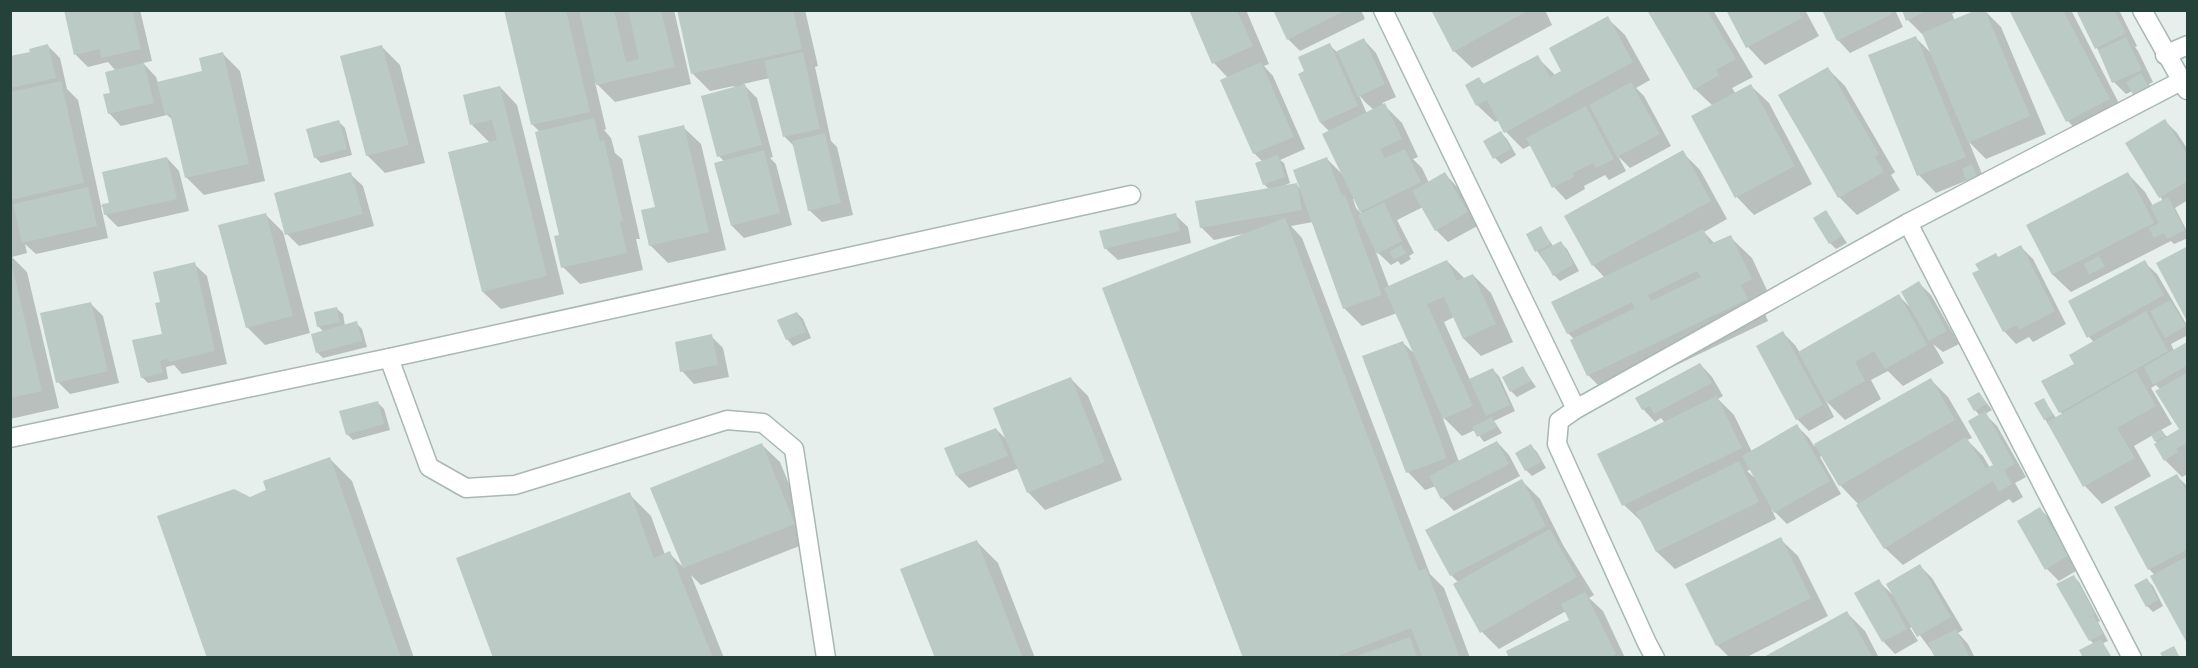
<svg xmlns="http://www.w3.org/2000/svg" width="2198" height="668" font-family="Manrope,sans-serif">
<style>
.shadow{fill:#0003;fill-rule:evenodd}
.building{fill:#bbcac4;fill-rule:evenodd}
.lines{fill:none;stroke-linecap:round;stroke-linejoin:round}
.minor-casing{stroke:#a8b8b2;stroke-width:21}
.minor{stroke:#fff;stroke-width:18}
</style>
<rect width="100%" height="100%" fill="#e6efeb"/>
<g class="shadow">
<polygon points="66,10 140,10 152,61 143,63 156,77 158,83 204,72 223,54 240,71 265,181 204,195 187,178 174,121 167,115 121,126 109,113 116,71 108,62 88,67 76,55"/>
<polygon points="506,10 674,10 691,84 615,102 595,82 606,129 604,130 611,138 615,153 622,159 640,239 636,239 643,270 580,284 563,267 561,236 540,132 533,125"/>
<polygon points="678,10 805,10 818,66 815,67 831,141 837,147 853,215 822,222 809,210 795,147 784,136 770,78 743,84 757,98 773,157 770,158 776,164 792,225 744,238 732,226 725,162 719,156 734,86 710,91 693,74"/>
<path d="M1191 10H1246L1269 64 1264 66 1273 76 1305 149 1280 160 1284 163 1290 183 1283 186V187L1297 185 1301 190 1327 159 1343 175 1330 132 1321 123 1307 72 1329 45 1337 52 1364 40 1376 53 1396 97 1382 103 1402 123 1418 157 1413 159 1422 168 1429 183 1445 174 1457 187 1479 225 1448 242 1436 230 1423 207 1397 220 1414 253 1409 256 1411 259 1401 265 1398 261 1391 265 1375 250 1389 287 1447 261 1465 279 1473 275 1491 293 1513 342 1481 356 1464 339 1454 317 1444 322 1470 380 1493 370 1499 376 1515 411 1494 421 1502 433 1484 442 1475 430 1462 436 1442 416 1459 462 1497 442 1509 455 1520 476 1454 511 1442 498 1436 486 1425 490 1408 472 1403 343 1416 355 1397 313 1362 326 1344 308 1313 222 1291 226 1302 238 1430 574 1444 588 1470 658H1244L1243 234 1214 240 1201 227 1270 190 1264 184 1263 162 1254 153 1222 80 1228 78 1214 63ZM1359 95 1366 103 1374 110 1367 114ZM1355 198 1362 214 1356 208 1353 199Z"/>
<polygon points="1274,10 1361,10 1365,19 1300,51 1288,39"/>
<polygon points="1432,10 1545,10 1552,25 1472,68 1454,51"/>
<polygon points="1649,10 1713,10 1753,77 1732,88 1736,94 1751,86 1769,103 1812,184 1754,215 1737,197 1693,117 1713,106 1695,89"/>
<polygon points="1728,10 1805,10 1819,36 1765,65 1748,47"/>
<polygon points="1824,10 1895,10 1903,27 1850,53 1838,40"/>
<polygon points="1904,10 1960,10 1952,14 1955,21 1984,10 2001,27 2046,134 1986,159 1969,142 1982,174 1979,175 1985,190 1968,180 1936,193 1919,175 1870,56 1916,38 1932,54 1925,37 1908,20"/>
<polygon points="2010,10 2071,10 2126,117 2085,139 2068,121"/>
<polygon points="2078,10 2119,10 2137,46 2135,47 2138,51 2153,82 2149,84 2156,98 2133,91 2126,94 2114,82"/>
<polygon points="1607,18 1625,35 1650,80 1636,88 1644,96 1671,146 1630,168 1618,156 1626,171 1609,180 1605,175 1584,186 1585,189 1566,200 1554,187 1531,145 1523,149 1506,132 1499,120 1495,122 1477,105 1479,79 1485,85 1537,57 1556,76 1563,71"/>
<polygon points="48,46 60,58 67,89 78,100 101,206 110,204 167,158 179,171 189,211 118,227 106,215 104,206 101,207 108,238 36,254 25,244 27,253 12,257 27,272 59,408 10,419 10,58 32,53"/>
<polygon points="382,47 400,65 425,163 385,173 367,155"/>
<polygon points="1827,68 1845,86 1895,172 1891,175 1900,190 1857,215 1839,197 1780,96"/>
<polygon points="500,87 517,105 564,294 501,309 483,292 449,153 490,143 472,125"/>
<polygon points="2165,121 2177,133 2188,150 2188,200 2175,208 2188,233 2188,238 2174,244 2171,241 2071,292 2053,275 2028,225 2128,174 2145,192 2153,206 2163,201 2127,144"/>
<polygon points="339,122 345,128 352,155 321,163 315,157"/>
<polygon points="683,127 701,144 726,250 668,263 650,245 656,208"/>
<polygon points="1501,133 1507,139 1516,155 1501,164 1495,158"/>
<polygon points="1682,152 1700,170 1727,219 1704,232 1715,244 1730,237 1752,258 1772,301 1762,307 1768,321 1610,397 1588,375 1574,339 1568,333 1605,278 1593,265"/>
<polygon points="350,174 363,186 374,226 299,246 287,234"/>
<polygon points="1826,212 1847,243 1836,249 1830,243 1815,219"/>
<polygon points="265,214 283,232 310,333 265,345 247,327"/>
<polygon points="1175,215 1188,227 1191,243 1118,260 1105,248"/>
<polygon points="1540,228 1554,247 1561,243 1567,249 1579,271 1560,281 1554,275 1537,251"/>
<polygon points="2021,247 2033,259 2066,324 2033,342 2029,337 2016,344 2004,331 1981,271 1996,255 1999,258"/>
<path d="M2144 262 2157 274 2188 327V335L2171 344 2174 351 2186 344 2188 345V474L2182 477 2165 460 2153 435 2134 446 2151 476 2102 504 2085 486 2036 404 2044 400 2056 418 2063 414 2060 412 2076 364 2094 342 2089 337ZM2156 385 2161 390 2181 430 2168 438 2161 430 2172 424 2151 388Z"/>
<polygon points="194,264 207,276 227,364 182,374 174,365 166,367 168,379 148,383 142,377 165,339 162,303"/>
<polygon points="1919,283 1931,295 1959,344 1943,352 1933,344 1944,363 1903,386 1888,371 1871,380 1881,399 1845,420 1826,401 1834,417 1809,431 1797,419 1783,333 1795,345 1800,353 1899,296 1912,309"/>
<polygon points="91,304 103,316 119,383 70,394 58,382"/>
<polygon points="336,308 343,314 345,326 356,323 362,329 367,347 323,358 317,352 324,332 318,326"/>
<polygon points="797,313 803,319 811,338 793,346 787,339 779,321"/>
<polygon points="711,336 723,348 729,377 694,384 682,371"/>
<path d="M1700 364 1712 377 1723 396 1718 399 1734 415 1752 452 1797 426 1809 438 1814 446 1930 379 1948 397 1972 438 1967 440 1983 456 1990 468 1995 465 1980 416 1975 410 1979 393 1992 410 1985 414 1997 426 2026 477 2015 483 2023 497 2013 503 2009 499 1903 565 1885 548 1859 505 1840 485 1823 455 1820 457 1841 494 1787 524 1771 508 1776 519 1675 569 1657 552 1642 522 1624 505 1665 423 1661 418 1655 422 1643 409ZM1751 469 1756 479 1747 471Z"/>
<polygon points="1523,368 1536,387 1517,397 1511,391"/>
<polygon points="1071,379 1088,396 1122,480 1045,510 1028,492 1019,468 969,488 957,476 996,429 1008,441"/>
<polygon points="378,403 384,409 390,430 353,440 347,434"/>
<polygon points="762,445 780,462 812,541 701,585 691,575 724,658 495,658 629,494 651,516 665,555 669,553 684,568 652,489"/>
<polygon points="1531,446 1537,452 1546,468 1532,476 1526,470"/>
<polygon points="330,459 352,481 414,658 209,658 250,498"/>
<polygon points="2177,476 2188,487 2188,642 2155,575 2149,569"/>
<polygon points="1522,481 1540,499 1563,545 1594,595 1589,598 1603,611 1625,658 1510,658 1571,621 1566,611 1499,649 1482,632 1459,583 1451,575"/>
<polygon points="2040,509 2052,521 2086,565 2059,581 2047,569"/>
<polygon points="1780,539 1798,556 1828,616 1745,658 1730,658 1717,645"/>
<polygon points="976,541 998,563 1035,658 936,658"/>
<polygon points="1920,566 1932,578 1963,630 1958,633 1968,644 1975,658 1937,658 1913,626 1910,628 1918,641 1895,654 1883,641 1856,594 1878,581 1894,596"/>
<polygon points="2073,576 2079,582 2100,621 2098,622 2108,641 2103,643 2112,658 2085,658 2094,644 2090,640"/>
<polygon points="2147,580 2153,586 2163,606 2153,612 2147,606"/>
<polygon points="1847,613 1865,631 1879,658 1765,658"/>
</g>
<g class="building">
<polygon points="64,10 132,10 141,49 101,58 100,49 74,55"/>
<polygon points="504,10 566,10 590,112 531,125"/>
<polygon points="579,10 614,10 626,62 639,59 628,10 661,10 675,67 596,85"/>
<polygon points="677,10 793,10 802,49 691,74"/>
<polygon points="1189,10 1237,10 1253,46 1212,64"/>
<polygon points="1273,10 1346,10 1287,40"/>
<polygon points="1431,10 1529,10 1453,52"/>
<polygon points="1647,10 1707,10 1736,59 1716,70 1719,75 1694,90"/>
<polygon points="1726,10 1798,10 1802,18 1746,48"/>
<polygon points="1822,10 1890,10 1892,14 1837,41"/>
<polygon points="1902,10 1929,10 1906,21"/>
<polygon points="1976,10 1985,10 2030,116 1968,143 1922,33"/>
<polygon points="2009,10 2063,10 2110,99 2066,122"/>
<polygon points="2076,10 2114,10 2126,33 2095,49"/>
<polygon points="1608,16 1633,62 1504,133 1487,100 1476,106 1465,85 1479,77 1483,84 1538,55 1550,77 1561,71 1549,48"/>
<polygon points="1916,36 1966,157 1917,176 1868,55"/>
<polygon points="2126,37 2142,70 2112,83 2098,50"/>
<polygon points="1364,38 1385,84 1358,97 1337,51"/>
<polygon points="1330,43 1358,106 1320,123 1298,74 1304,71 1298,57"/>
<polygon points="48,44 56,78 10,88 10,56 30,52 29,49"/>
<polygon points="382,45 409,145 366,156 340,56"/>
<polygon points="223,52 249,164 185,178 170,114 165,115 157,82 202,71 199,58"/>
<polygon points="803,52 820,129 783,137 764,61"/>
<polygon points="1261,62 1294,137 1253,154 1220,80"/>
<polygon points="144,63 154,103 108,114 103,94 110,93 105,72"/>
<polygon points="1828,67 1879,154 1875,157 1884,172 1838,198 1778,95"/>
<polygon points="2141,73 2151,91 2136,100 2126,82"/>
<polygon points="61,81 84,183 10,200 10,92"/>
<polygon points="1631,82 1660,134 1617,157 1589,105"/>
<polygon points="745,84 762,145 717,157 701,96"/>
<polygon points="1751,84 1795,166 1735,198 1691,116"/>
<polygon points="500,86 547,276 482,292 448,152 497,140 492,120 470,125 463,95"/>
<polygon points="1385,103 1402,139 1380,149 1385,158 1405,149 1421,182 1360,212 1322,134"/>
<polygon points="1586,106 1614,159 1596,168 1593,163 1573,173 1574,177 1552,188 1526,138"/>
<polygon points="594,118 600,141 604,140 623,221 620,222 627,253 561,268 554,236 559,235 535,132"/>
<polygon points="2165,119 2188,156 2188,181 2159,198 2125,143"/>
<polygon points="339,120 347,149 314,158 306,129"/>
<polygon points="684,125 709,232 649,246 641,210 655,207 638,136"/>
<polygon points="1501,131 1511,149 1493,159 1483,141"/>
<polygon points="825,133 841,203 808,211 792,141"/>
<polygon points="764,150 780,213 731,226 714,163"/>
<polygon points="1683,150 1711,201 1592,266 1564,216"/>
<polygon points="1278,155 1285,177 1263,185 1255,163"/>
<polygon points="167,157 177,199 104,215 102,204 109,203 102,172"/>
<polygon points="1327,157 1342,196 1345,195 1382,295 1343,309 1293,170"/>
<polygon points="1972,164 1980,184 1969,188 1962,169"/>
<polygon points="351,172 363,214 285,235 274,193"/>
<polygon points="1445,172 1468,212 1435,231 1412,191"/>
<polygon points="2128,172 2154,223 2052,275 2026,225"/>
<polygon points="1297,183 1302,210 1200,228 1195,201"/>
<polygon points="88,187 97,226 22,243 13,204"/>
<polygon points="2168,197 2185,230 2167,239 2164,233 2154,238 2149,228 2159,223 2150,206"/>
<polygon points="1384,202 1402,241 1377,254 1358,215"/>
<polygon points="1826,210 1842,236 1829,244 1813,218"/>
<polygon points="266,213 293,316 246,328 218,225"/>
<polygon points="1176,213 1180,231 1104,249 1099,231"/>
<polygon points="1285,218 1419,571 1426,568 1460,658 1423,658 1411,628 1333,658 1243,658 1102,288"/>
<polygon points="1541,226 1551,244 1535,252 1526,234"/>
<path d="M1703 229 1710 244 1731 235 1752 279 1741 285 1748 299 1587 376 1570 340 1635 308 1632 302 1567 334 1551 302ZM1697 271 1701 277 1651 301 1648 295Z"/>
<polygon points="1561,241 1574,264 1553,276 1540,252"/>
<polygon points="1401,245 1406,253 1394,260 1389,252"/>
<polygon points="2021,245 2055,311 2019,330 2017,325 2003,332 1972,273 1979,270 1975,264 1996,253 1998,257"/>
<polygon points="2188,246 2188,323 2156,263"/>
<polygon points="2099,256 2105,266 2089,275 2084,264"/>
<polygon points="10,258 42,391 10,398"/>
<polygon points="1447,260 1457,281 1473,274 1496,324 1463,339 1444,297 1427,304 1473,406 1443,419 1384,288"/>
<polygon points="2145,260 2164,295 2087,338 2068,301"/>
<polygon points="195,262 215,351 169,362 168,359 160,361 163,373 141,378 132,340 162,334 155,303 160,302 153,272"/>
<polygon points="1919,281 1947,331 1929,341 1901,292"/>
<polygon points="1899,294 1927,345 1885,369 1874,351 1855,362 1865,381 1826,403 1798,352"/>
<polygon points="2170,300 2186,326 2165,338 2150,311"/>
<polygon points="91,302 108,371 56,383 40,313"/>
<polygon points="337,307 340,322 317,327 314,312"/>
<polygon points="2146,311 2168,351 2059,413 2041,381 2074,364 2069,355"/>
<polygon points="797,312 806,332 786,340 777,320"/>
<polygon points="357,321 362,341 316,353 311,334"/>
<polygon points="1783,331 1823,405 1796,420 1756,346"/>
<polygon points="712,334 718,365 680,372 675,342"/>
<polygon points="1403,341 1447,458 1406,473 1362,356"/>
<polygon points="2187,342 2188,365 2153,385 2144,367"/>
<polygon points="1700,363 1712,383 1654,414 1650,406 1642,410 1635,398"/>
<polygon points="1523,366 1531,381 1510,392 1502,377"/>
<polygon points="1493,368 1510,405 1486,416 1469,379"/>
<polygon points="2136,371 2156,406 2117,428 2135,458 2083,487 2047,422"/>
<polygon points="2188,372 2188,442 2176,449 2178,452 2164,461 2154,444 2179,429 2155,391"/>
<polygon points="1071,377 1105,462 1027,493 993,408"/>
<polygon points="1931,378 1955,420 1839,486 1814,444"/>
<polygon points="1979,392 1987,404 1974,411 1967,399"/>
<polygon points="1717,396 1742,448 1622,506 1597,454"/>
<polygon points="2044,398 2053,415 2044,420 2034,403"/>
<polygon points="378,401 384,424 346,435 339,411"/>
<polygon points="1985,411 2015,464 2004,470 2012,484 1999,492 1993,481 1884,549 1856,505 1966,437 1992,478 1986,468 1993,465 1968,421"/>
<polygon points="1492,417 1497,427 1477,437 1472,427"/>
<polygon points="1797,424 1830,481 1774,513 1742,456"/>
<polygon points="996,428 1008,456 956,476 944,448"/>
<polygon points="2161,429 2165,436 2155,442 2151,435"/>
<polygon points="1497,441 1509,464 1441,499 1429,476"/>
<polygon points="762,443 795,524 683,568 650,488"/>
<polygon points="1531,444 1541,462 1525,471 1515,453"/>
<polygon points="330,457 401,658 207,658 157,516 234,489 250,497 266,490 263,481"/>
<polygon points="1739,461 1759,502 1656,552 1636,512"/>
<polygon points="2177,474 2188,494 2188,549 2148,570 2114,507"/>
<polygon points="1522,479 1546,526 1450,576 1425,530"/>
<polygon points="630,492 654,558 670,551 713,658 493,658 456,558"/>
<polygon points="2040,507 2053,529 2058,526 2074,552 2045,570 2017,521"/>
<polygon points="1550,529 1577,577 1480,633 1453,584"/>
<polygon points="1781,537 1811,598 1716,646 1685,584"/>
<polygon points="977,540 1023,658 935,658 900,569"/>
<polygon points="2188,556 2188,645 2150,576"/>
<polygon points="1920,564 1951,617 1917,637 1886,584"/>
<polygon points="2074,575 2095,614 2086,619 2094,616 2103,634 2089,641 2056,584"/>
<polygon points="2147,578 2158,600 2146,607 2134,585"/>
<polygon points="1879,579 1907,629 1882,642 1854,593"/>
<polygon points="1585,592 1616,654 1609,658 1509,658 1506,651 1569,620 1561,604"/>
<polygon points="1847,611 1873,658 1762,658"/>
<polygon points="1956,629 1970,658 1935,658 1928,643"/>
<polygon points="1410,637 1417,658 1354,658 1354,657"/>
<polygon points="2101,639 2111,658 2083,658 2079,650"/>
<polygon points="2174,646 2180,658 2163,658 2160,653"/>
</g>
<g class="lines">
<defs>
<g id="minor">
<polyline points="1383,10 1576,409"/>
<polyline points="2142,10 2187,90"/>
<polyline points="2165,55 2188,45"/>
<polyline points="1908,223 2132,658"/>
<polyline points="389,358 429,467 466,488 515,485 727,420 763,423 794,449 826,658"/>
<polyline points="10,438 389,358 1131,195"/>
<polyline points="1655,658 1647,643 1557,444 1559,421 1576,409 1908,223 2181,81"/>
</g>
</defs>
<use href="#minor" class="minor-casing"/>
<use href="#minor" class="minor"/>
</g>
<rect width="2198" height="668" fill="none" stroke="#24423a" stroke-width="24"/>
</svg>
